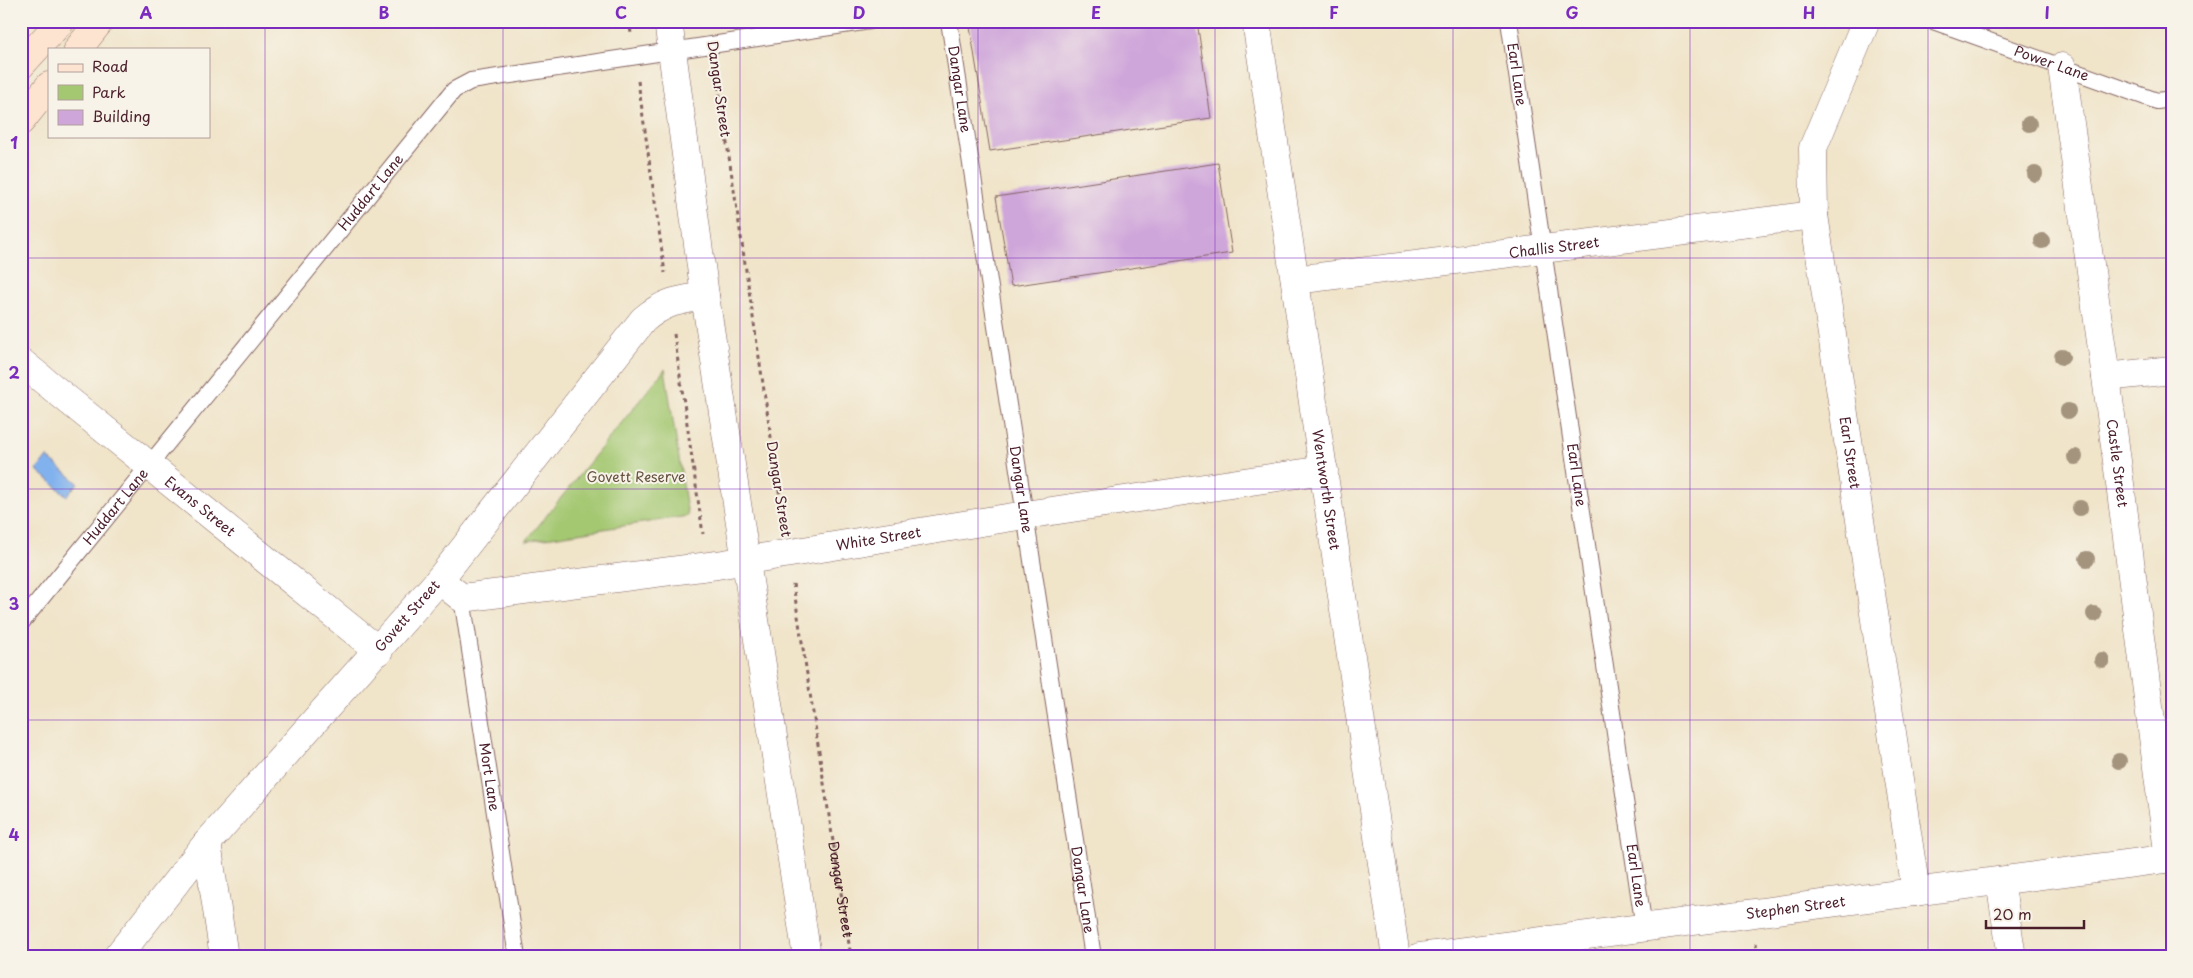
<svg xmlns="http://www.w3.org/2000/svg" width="2193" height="978" font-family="'Playpen Sans',sans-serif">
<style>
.green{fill:#a4c872;stroke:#77744e}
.water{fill:#82b2ed;stroke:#66688c}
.building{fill:#cfa6da}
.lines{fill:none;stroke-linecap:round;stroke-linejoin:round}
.service-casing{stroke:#846462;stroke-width:18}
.minor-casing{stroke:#846462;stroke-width:29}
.tertiary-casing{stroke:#846462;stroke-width:29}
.secondary-casing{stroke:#846462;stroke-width:29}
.path{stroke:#846462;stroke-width:3;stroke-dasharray:4 4;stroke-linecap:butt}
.service{stroke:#fff;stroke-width:16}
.minor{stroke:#fff;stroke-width:28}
.tertiary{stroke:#fff;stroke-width:28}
.secondary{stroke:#fde4d1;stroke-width:28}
.tree{fill:#a4947e}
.grid{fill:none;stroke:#7b2cbf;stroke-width:1;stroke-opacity:0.55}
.labels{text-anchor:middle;stroke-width:4;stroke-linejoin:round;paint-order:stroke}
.street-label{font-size:14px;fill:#4a1f2b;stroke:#f7f3e8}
.park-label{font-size:14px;fill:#655240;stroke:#f7f3e8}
.neatline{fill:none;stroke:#7b2cbf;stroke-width:2}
.grid-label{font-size:16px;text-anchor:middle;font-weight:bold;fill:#7b2cbf}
</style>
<rect width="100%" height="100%" fill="#f7f3e8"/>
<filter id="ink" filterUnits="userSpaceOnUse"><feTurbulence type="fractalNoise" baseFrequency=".02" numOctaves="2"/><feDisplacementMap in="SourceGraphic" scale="10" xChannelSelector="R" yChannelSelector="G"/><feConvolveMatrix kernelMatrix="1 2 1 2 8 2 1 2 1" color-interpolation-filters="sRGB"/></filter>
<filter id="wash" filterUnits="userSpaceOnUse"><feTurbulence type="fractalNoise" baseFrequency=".0096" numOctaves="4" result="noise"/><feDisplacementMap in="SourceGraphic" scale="20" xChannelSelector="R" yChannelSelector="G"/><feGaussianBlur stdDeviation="1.12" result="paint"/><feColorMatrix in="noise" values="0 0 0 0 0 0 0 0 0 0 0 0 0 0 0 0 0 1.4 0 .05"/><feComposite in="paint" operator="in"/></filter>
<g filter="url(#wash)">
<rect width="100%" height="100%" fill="#f0e4c9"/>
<polygon class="green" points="665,369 688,516 526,541"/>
<polygon class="water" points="47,457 78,483 67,496 37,470"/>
<g id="blocks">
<g class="building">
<polygon points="969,21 1197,21 1211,118 990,151"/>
<polygon points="1218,163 1232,253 1011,286 996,197"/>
</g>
</g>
</g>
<g filter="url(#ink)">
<use href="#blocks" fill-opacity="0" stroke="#846462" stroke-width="1"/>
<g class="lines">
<defs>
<g id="service">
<path id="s2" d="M949 21 1093 957"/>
<path id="s3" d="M1509 21 1644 928"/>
<path id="s4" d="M1933 21 2157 101 2172 99"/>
<path id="s5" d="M462 598 517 957"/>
<path id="s6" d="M21 623 454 90 471 81 870 21"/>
</g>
<g id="minor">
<path id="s7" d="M1256 21 1396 957"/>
<path id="s8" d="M1866 21 1813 148 1814 215 1916 892"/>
<path id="s9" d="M2062 67 2106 377 2169 859"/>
<path id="s10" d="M1295 280 1814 215"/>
<path id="s11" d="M21 362 379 651"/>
<polyline points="2106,377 2172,370"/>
<path id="s12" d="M439 580 462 598 717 565 1025 515 1324 470"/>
<polyline points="207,843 224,957"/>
<polyline points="2000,881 2012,957"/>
<path id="s13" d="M117 957 207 843 439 580 643 320C664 302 678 300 705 296"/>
<path id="s14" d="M1420 957 2172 858"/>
</g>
<polyline id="tertiary" points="668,21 705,296 807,957"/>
<g id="secondary">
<polyline points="78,49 100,21"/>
<polyline points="21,65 61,21"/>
<polyline points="21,121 49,86"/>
</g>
</defs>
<use href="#service" class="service-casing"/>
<use href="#minor" class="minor-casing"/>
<use href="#tertiary" class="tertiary-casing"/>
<use href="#secondary" class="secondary-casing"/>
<g class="path">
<polyline points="629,21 631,33"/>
<polyline points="716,70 784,524"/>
<polyline points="638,81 665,273"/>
<polyline points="674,334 703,534"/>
<path id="s1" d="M793 584 851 957"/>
<polyline points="1756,943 1758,957"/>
</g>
<use href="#service" class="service"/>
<use href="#minor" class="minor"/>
<use href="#tertiary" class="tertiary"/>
<use href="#secondary" class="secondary"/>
</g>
<g class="tree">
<circle cx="2029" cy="124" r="8"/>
<circle cx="2035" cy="174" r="8"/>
<circle cx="2042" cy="241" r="8"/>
<circle cx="2062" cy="357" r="8"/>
<circle cx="2068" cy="411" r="8"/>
<circle cx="2075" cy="457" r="8"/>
<circle cx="2080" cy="508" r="8"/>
<circle cx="2087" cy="559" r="8"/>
<circle cx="2094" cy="614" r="8"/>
<circle cx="2102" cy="660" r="8"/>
<circle cx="2119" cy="761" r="8"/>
</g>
</g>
<path class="grid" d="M265 21V957M503 21V957M740 21V957M978 21V957M1215 21V957M1453 21V957M1690 21V957M1928 21V957M21 258H2172M21 489H2172M21 720H2172"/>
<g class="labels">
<g class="street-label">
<text dy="5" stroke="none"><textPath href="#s4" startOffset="126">Power Lane</textPath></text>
<text dy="5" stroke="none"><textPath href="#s3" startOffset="54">Earl Lane</textPath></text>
<text transform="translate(719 89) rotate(82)" y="5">Dangar Street</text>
<text dy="5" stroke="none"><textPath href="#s2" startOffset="69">Dangar Lane</textPath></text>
<text dy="5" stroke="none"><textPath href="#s6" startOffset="555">Huddart Lane</textPath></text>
<text dy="5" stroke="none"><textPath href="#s10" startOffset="261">Challis Street</textPath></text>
<text dy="5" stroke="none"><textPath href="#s8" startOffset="445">Earl Street</textPath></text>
<text dy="5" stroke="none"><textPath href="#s9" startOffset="400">Castle Street</textPath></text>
<text dy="5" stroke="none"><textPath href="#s3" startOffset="459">Earl Lane</textPath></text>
<text transform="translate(779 489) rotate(81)" y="5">Dangar Street</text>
<text dy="5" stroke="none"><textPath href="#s2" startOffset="474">Dangar Lane</textPath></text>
<text dy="5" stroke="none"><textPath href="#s7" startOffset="474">Wentworth Street</textPath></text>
<text dy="5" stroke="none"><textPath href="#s11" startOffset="230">Evans Street</textPath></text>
<text dy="5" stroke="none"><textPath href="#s6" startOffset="150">Huddart Lane</textPath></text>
<text dy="5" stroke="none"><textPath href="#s12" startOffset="450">White Street</textPath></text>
<text dy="5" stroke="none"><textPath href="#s13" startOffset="448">Govett Street</textPath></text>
<text dy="5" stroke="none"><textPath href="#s5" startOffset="181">Mort Lane</textPath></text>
<text dy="5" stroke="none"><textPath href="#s3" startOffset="864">Earl Lane</textPath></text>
<text dy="5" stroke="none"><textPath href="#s1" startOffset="309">Dangar Street</textPath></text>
<text dy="5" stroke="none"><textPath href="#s2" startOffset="879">Dangar Lane</textPath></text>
<text dy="5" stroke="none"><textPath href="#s14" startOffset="379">Stephen Street</textPath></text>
</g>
<g class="park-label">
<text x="636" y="482">Govett Reserve</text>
</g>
</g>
<rect width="2193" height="978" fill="none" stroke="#f7f3e8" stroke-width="55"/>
<rect x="48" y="48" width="162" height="90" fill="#f7f3e8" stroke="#b29e9c"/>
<rect x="58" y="64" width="25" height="8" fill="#fde4d1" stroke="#b29e9c"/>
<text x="92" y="72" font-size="15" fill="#4a1f2b">Road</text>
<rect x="58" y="85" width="25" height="15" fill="#a4c872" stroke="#b29e9c"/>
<text x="92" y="98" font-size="15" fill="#4a1f2b">Park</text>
<rect x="58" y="110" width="25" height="15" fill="#cfa6da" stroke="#b29e9c"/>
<text x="92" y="122" font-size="15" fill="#4a1f2b">Building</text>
<path d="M1986 920v8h98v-8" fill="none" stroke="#4a1f2b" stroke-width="2.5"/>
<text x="1993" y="920" font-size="15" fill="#4a1f2b" stroke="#f7f3e8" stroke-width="4" paint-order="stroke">20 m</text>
<rect x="28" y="28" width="2138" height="922" class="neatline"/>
<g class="grid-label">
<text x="146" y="19">A</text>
<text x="384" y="19">B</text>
<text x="621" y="19">C</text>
<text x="859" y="19">D</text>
<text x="1096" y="19">E</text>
<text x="1334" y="19">F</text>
<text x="1572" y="19">G</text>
<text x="1809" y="19">H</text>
<text x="2047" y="19">I</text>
<text x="14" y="149">1</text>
<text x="14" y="379">2</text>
<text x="14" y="610">3</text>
<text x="14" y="841">4</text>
</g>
</svg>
